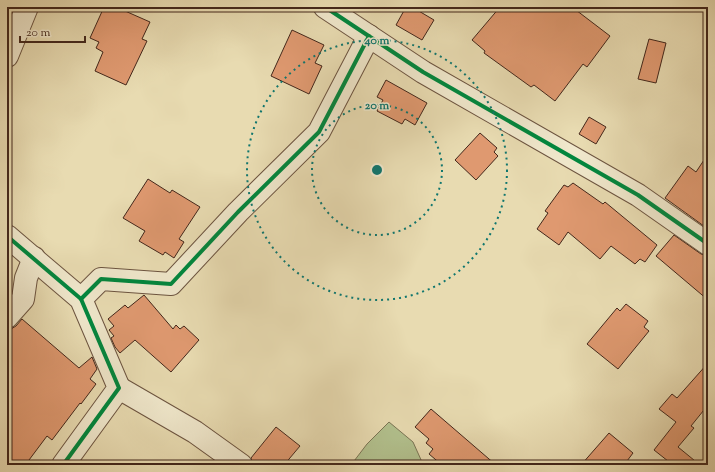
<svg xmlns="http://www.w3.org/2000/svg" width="715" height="472" font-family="'Sorts Mill Goudy',serif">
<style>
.green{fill:#b2c18e;stroke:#7a7454}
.building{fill:#df9970;stroke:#43271b}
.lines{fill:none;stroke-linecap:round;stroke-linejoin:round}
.minor-casing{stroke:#6c5440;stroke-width:24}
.minor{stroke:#f0e8cc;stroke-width:22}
.cycleway-casing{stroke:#f0e8cc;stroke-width:6}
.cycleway{stroke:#00873e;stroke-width:4}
.ring{fill:none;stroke:#0f766e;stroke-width:2;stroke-dasharray:2 4}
.centre{fill:#0f766e;stroke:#f0e8cc;stroke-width:2}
.ring-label{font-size:12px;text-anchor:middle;font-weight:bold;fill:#0f766e;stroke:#f0e8cc;stroke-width:3;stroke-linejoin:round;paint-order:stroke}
</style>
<rect width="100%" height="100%" fill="#e8dbb1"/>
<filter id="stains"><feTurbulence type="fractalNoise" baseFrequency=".005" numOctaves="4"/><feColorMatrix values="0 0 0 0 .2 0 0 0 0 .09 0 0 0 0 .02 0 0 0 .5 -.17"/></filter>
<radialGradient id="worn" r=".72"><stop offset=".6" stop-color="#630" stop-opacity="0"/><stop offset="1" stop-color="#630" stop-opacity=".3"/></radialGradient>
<polygon class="green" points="389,422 413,442 422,462 421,465 351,465 367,444"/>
<g class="building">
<polygon points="104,7 116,7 150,22 142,39 147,41 126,85 95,71 103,52 96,48 99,42 90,38"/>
<polygon points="406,7 412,7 434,20 422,40 396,25"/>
<polygon points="500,7 572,7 610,36 587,67 583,64 555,101 534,85 531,87 484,53 485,51 472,40"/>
<polygon points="292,30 324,45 315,63 322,66 309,94 271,76"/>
<polygon points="649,39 666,43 656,83 638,79"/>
<polygon points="386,80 427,103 415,125 405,119 402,124 377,111 383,100 377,97"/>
<polygon points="589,117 606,127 596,144 579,134"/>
<polygon points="480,133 497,148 494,152 498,156 476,180 455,160"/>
<polygon points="708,154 708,229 665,198 688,166 696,172"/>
<polygon points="148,179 170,193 172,190 200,207 179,239 184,242 174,258 165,252 163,255 139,241 145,231 123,218"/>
<polygon points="573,183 603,204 605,202 657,245 645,262 640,259 635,264 611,246 600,259 568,232 559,245 537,229 548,213 545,211 564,185 568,187"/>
<polygon points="674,235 701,254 708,256 708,300 656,256"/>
<polygon points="144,295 173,329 176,325 180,329 184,326 199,340 171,372 135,340 120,353 115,347 111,338 114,336 109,330 114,326 108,319 125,305 128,308"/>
<polygon points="626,304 648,321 644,327 649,331 618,369 587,344 617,308 620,311"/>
<polygon points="22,319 79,368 92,357 97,369 90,379 96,384 81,404 80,403 52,440 47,436 29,460 24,465 7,465 7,329 11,329 16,326"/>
<polygon points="708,363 708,405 691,426 694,428 678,447 700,465 673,465 654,450 676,422 659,409 672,394 677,398"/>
<polygon points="431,409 496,465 442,465 429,454 433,449 426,443 429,439 415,427"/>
<polygon points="276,427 300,446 284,465 253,465 251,458"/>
<polygon points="609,433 633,453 624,465 581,465"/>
</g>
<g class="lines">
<defs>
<g id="minor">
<polyline points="325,7 423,72 638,195 708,244"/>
<polyline points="7,56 27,7"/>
<polyline points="7,236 81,299 119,388 63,465"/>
<polyline points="81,299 101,279 171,284 238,212 319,132 369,36"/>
<polyline points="7,317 23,299 26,278 34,258"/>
<polyline points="119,388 195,432 241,465"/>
</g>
</defs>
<use href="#minor" class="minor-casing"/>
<use href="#minor" class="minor"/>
<defs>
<g id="cycleway">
<polyline points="325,7 423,72 638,195 708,244"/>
<polyline points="7,236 81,299 119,388 63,465"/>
<polyline points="81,299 101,279 171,284 238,212 319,132 369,36"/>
</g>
</defs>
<use href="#cycleway" class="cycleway-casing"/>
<use href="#cycleway" class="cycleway"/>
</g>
<g class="ring">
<circle cx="377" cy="170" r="65"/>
<circle cx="377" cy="170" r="130"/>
</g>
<circle cx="377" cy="170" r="6" class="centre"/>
<g class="ring-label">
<text x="377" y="44">40 m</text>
<text x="377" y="109">20 m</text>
</g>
<rect width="715" height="472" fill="none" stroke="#e8dbb1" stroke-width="24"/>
<rect x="8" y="8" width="699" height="456" fill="none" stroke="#43271b" stroke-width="2"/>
<rect x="12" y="12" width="691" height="448" fill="none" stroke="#43271b"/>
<path d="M20 36v6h65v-6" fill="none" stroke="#43271b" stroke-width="2"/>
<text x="26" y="36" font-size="12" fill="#43271b" stroke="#f0e8cc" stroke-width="3" paint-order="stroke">20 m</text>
<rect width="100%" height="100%" filter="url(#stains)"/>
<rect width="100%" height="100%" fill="url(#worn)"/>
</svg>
